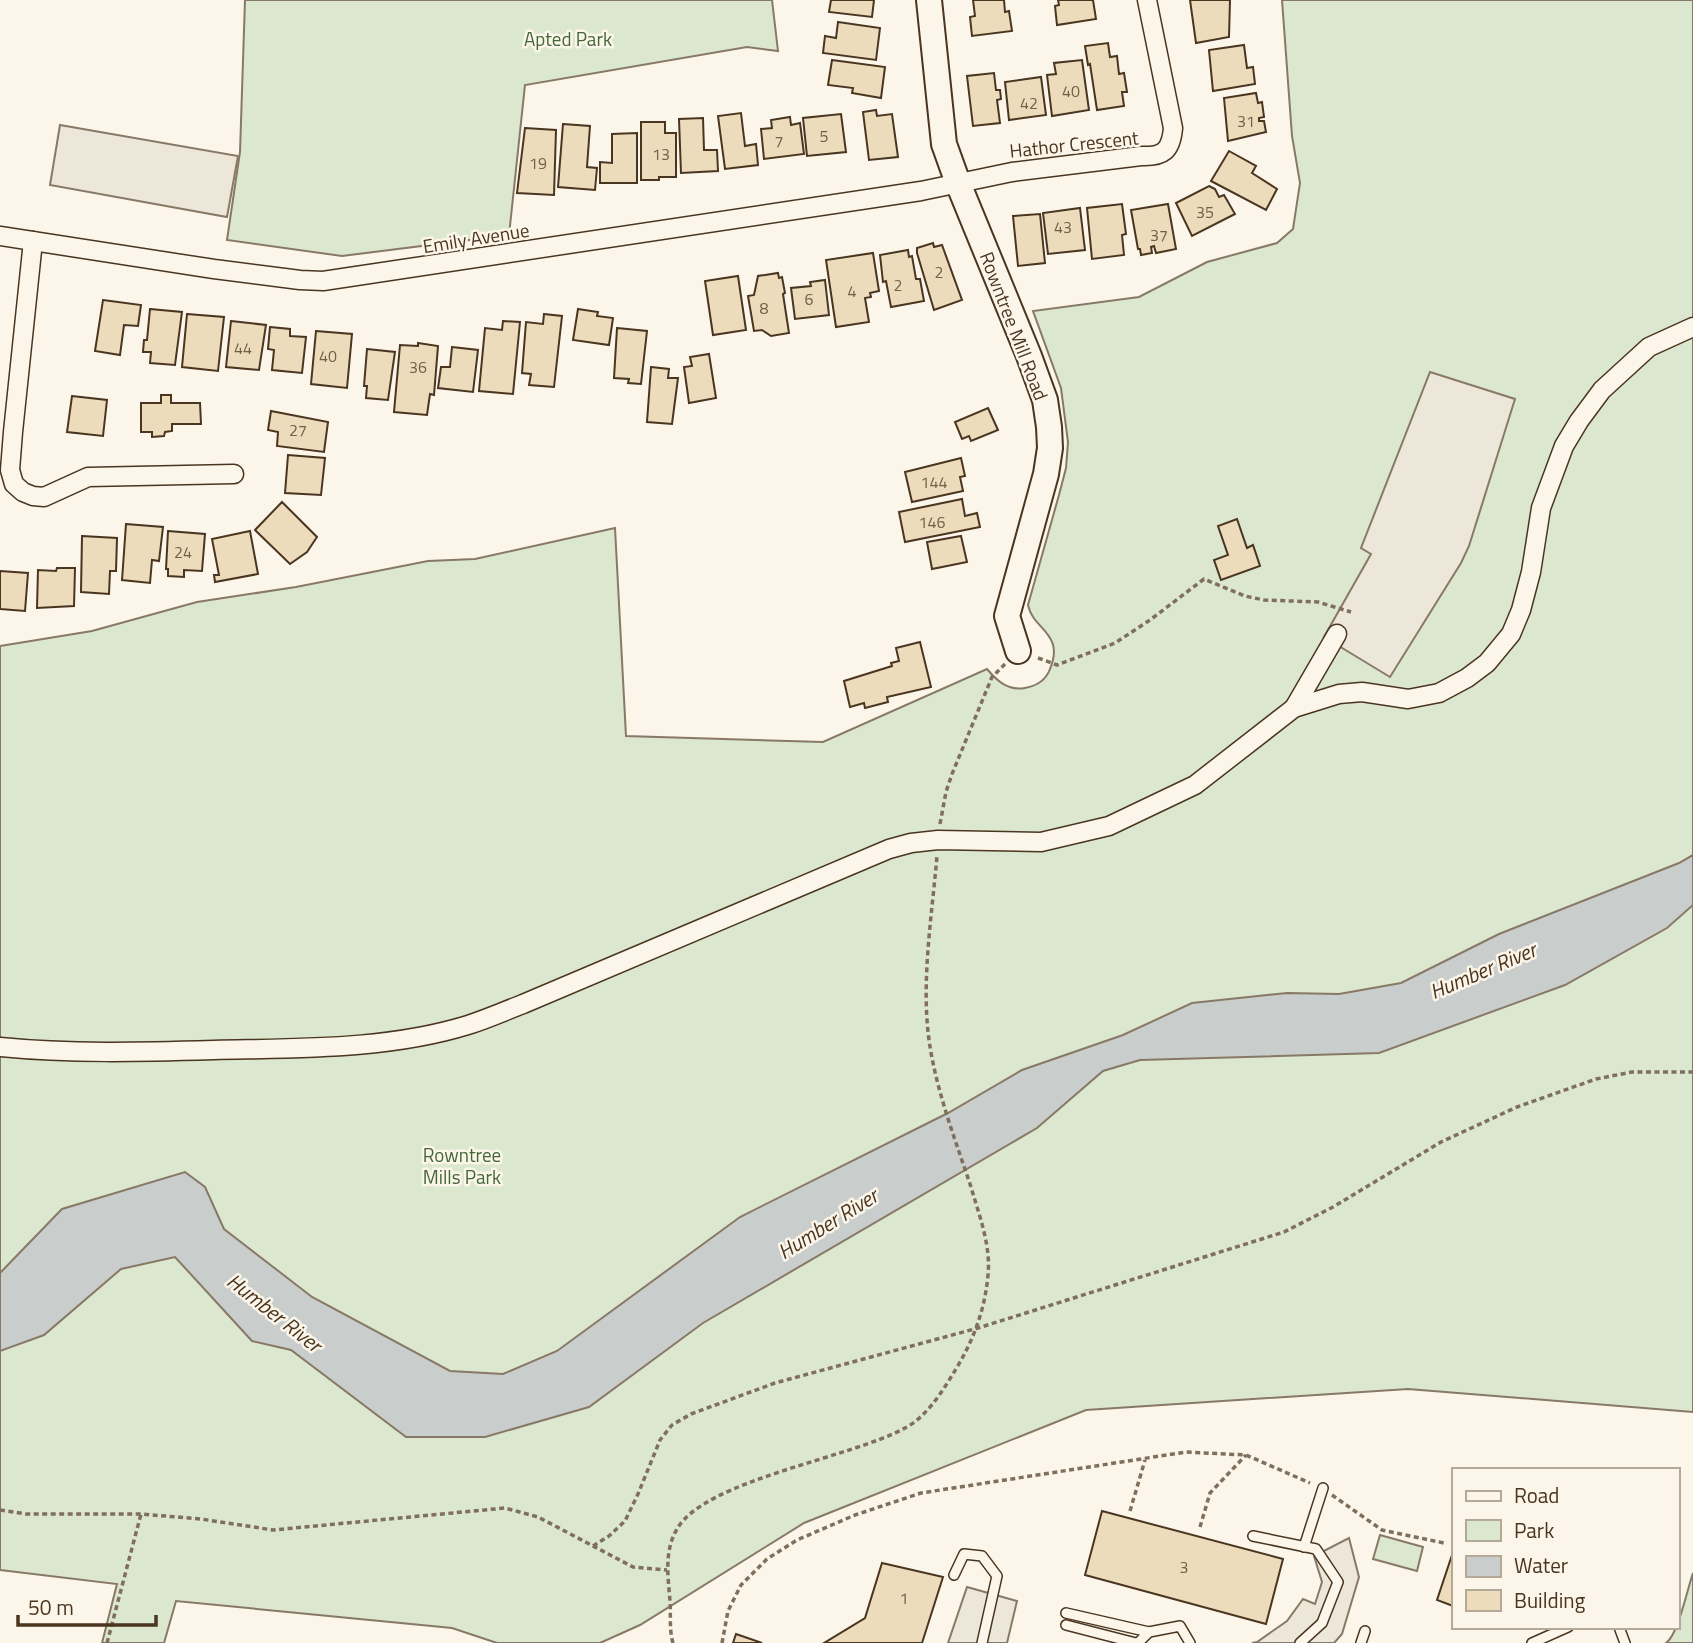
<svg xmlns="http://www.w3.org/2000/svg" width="1693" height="1643" font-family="'Titillium Web',sans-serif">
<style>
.green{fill:#dce7d0;stroke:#887966;stroke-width:2}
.parking{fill:#ede7d9;stroke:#887966;stroke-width:2}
.water{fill:#c9cecd;stroke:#887966;stroke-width:2}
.building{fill:#ecdcbc;stroke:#4a3520;stroke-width:2}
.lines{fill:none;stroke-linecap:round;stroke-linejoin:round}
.lane-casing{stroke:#4a3520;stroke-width:12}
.street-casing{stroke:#4a3520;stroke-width:21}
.secondary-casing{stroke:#4a3520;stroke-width:28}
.path{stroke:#7f6f5c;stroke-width:3.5;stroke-dasharray:5 3.5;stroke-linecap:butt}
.lane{stroke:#fbf6e9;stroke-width:9}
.street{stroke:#fbf6e9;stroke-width:18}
.secondary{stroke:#fbf6e9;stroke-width:24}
.labels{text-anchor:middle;stroke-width:5;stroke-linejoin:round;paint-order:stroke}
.number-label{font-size:16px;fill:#725f47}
.park-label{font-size:19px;fill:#436837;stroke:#fbf6e9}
.street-label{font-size:19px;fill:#4a3520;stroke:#fbf6e9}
.water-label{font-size:21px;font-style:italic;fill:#4a3520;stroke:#fbf6e9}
</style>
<rect width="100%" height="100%" fill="#fbf6e9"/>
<g class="green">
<polygon points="245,0 772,0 778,51 747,47 525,85 509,235 342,256 227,240 240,152"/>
<path d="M1282 0H1693V1412L1408 1389 1086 1410 804 1523 640 1625 600 1643H497L452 1628 176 1601 164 1643H102L117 1584 0 1570V646L92 631 197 602 296 587 428 561 475 559 615 528 626 736 823 742 987 669C997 681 1008 691 1025 688 1036 686 1046 680 1050 669 1065 633 1033 630 1028 605L1059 495 1066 468 1068 442 1061 388 1033 311 1139 297 1207 262 1277 243 1293 229 1300 183 1292 136Z"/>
<polygon points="1380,1535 1423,1547 1417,1571 1373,1559"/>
<path d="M1693 1573V1643H1666C1678 1635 1687 1590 1693 1573Z"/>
</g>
<g class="parking">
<polygon points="60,125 238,156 227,217 50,185"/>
<polygon points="1430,372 1515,399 1469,546 1461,563 1390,677 1324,637 1371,554 1361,548"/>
<polygon points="1349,1538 1359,1577 1342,1634 1334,1643 1252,1643 1257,1642 1287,1621 1303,1599 1315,1604 1322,1582 1314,1556"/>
<polygon points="967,1587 1017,1601 1007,1643 948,1643"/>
</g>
<polygon class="water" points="1693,855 1693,905 1667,928 1565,985 1379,1053 1140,1060 1103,1071 1037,1128 703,1323 589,1407 485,1437 406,1437 291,1350 252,1341 175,1257 121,1269 44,1335 0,1351 0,1273 62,1209 185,1172 205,1187 224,1229 312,1297 450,1371 503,1374 557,1351 740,1217 948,1113 1022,1070 1123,1035 1192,1003 1287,993 1339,994 1401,983 1499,934 1679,863"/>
<g class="building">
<polygon points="831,0 874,0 872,17 829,12"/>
<polygon points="973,0 1004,0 1005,12 1009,11 1012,31 972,36 970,17 975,16"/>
<polygon points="1058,0 1093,0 1096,19 1057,25 1055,6 1059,5"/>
<polygon points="1190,0 1230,0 1229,37 1196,43"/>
<polygon points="838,22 880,28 876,60 823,53 825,36 836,38"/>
<polygon points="1108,43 1110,57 1117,56 1119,74 1124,73 1127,92 1122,92 1124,106 1097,110 1090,64 1088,65 1085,46"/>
<polygon points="1244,45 1247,68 1253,67 1255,84 1213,91 1209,50"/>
<polygon points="832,60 885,67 881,98 852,93 853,88 828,85"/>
<polygon points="1082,60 1089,110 1052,116 1047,75 1056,74 1054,63"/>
<polygon points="994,73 996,90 1000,90 1001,99 997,100 1000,123 973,126 967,76"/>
<polygon points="1041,77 1046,115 1009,120 1005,82"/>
<polygon points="1256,93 1258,103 1262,102 1264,117 1259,118 1259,121 1264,121 1266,132 1228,141 1224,98"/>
<polygon points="876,110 877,116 892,114 898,157 869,160 863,112"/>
<polygon points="741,113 745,146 756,144 758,165 725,169 718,116"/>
<polygon points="841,114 846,152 807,156 803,118"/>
<polygon points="790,117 791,125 800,123 804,154 764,159 761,129 772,128 771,120"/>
<polygon points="703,118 704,150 717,150 718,171 681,173 679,119"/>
<polygon points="641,122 665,122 665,133 676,133 676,177 659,177 659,180 641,180"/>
<polygon points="563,124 590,126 587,167 597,168 595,190 558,187"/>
<polygon points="525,128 556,130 554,195 517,193"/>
<polygon points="637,133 637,183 600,183 600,162 612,163 612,134"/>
<polygon points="1229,151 1256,166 1252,173 1277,189 1266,210 1211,181"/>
<polygon points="1209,186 1215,189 1219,197 1224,195 1235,214 1192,236 1176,203"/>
<polygon points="1122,204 1126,234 1122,235 1124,255 1092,259 1087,208"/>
<polygon points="1168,204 1176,249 1156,253 1154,246 1151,247 1152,253 1141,255 1140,249 1138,249 1131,210"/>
<polygon points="1080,208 1085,250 1048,254 1043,213"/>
<polygon points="1040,214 1045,263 1018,266 1013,216"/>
<polygon points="933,243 934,247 942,245 962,300 934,310 917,253 917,248"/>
<polygon points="908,250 909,257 912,256 916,279 920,279 924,301 891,307 886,281 883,282 880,255"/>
<polygon points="873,253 879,291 870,293 871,297 865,298 869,322 836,327 826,260"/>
<polygon points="778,273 779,278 782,277 785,293 783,294 789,333 771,336 762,330 754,331 748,296 754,295 758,276"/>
<polygon points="738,276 746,330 713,335 705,281"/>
<polygon points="825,280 829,315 795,319 791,288 811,286 810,282"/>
<polygon points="103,300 141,305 138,326 124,325 120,355 95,351"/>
<polygon points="150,309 182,312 175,365 150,363 151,352 143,352 144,340 147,340"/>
<polygon points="578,309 598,312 597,316 613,318 609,345 573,340"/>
<polygon points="187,314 224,317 218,371 182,367"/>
<polygon points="544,314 562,316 554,387 529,385 531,374 522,373 526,322 543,324"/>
<polygon points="231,321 266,325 259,370 226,367"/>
<polygon points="503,321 520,322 513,394 479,391 485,328 502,330"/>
<polygon points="270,327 290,329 290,336 306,337 302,373 272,370 274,350 268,349"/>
<polygon points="617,328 647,331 641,384 628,383 629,379 614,378"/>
<polygon points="316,331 352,334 347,388 311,384"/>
<polygon points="418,343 438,346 434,395 430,394 427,415 394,412 400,345 418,346"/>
<polygon points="452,347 478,350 473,392 438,388 441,367 450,367"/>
<polygon points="367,349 395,352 388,400 366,398 367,386 364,386"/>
<polygon points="709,354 716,398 689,403 684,367 692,366 690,357"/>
<polygon points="651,367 669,369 668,378 678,378 672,424 647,422"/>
<polygon points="161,395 171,395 171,403 200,403 201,424 172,424 172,431 165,432 164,436 152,437 152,432 141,432 141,403 161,403"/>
<polygon points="72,396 107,400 103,436 67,432"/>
<polygon points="988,408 998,430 971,441 969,436 962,439 955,422"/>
<polygon points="271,411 328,422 324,452 277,446 278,432 268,430"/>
<polygon points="288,455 325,458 321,495 285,493"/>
<polygon points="961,458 965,476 960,477 963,491 912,502 905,472"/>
<polygon points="962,499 965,516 977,513 980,527 905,542 899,512"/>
<polygon points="282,502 317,537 307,552 290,564 255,530"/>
<polygon points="1237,519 1247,548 1253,545 1260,566 1221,580 1214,560 1228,555 1218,526"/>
<polygon points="126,524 163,527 159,561 152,560 150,583 122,580"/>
<polygon points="168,531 205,534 202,571 184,570 184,577 168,576 168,569 166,569"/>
<polygon points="250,531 258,574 215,582 214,575 219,575 212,539"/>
<polygon points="82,536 117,538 116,571 110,571 109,594 81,592"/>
<polygon points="961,536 967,562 932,569 927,542"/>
<polygon points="57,568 75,568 74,606 37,608 38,570 56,571"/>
<polygon points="0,571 28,573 25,611 0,609"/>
<polygon points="920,642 931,687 887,697 888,702 865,708 864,703 850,707 844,681 892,666 891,663 899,661 896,648"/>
<polygon points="1102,1511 1283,1559 1266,1624 1085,1575"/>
<polygon points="1453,1552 1453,1606 1437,1600"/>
<polygon points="882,1563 943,1577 922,1643 824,1643 865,1618"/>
<polygon points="736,1634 762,1643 733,1643"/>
</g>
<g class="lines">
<defs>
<g id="lane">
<polyline points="1253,1536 1316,1549 1338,1582 1322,1623 1300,1643"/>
<polyline points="1304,1547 1323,1488"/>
<polyline points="954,1575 964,1554 982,1556 997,1576 982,1643"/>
<polyline points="1066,1613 1149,1632"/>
<polyline points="1066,1625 1136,1643"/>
<polyline points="1619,1627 1625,1643"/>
<polyline points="1138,1643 1149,1632 1180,1626 1190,1643"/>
<polyline points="1361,1643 1365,1631"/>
<polyline points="1532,1643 1568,1627"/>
</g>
<g id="street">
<path d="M0 236 214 269 300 280 323 281 921 191 1012 172 1141 156C1163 157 1171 151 1173 128L1147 0"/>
<polyline points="33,241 13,432 10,470 14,484 23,492 33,496 44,497 88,477 234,474"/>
<polyline points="1294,708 1337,634"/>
<path d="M0 1047C70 1054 143 1052 214 1050 298 1048 387 1050 468 1025 487 1019 505 1011 523 1004L889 849 911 843 938 840 1041 842 1109 826 1195 785 1294 708 1339 694 1362 692 1408 699 1439 693 1467 678 1487 663 1511 634 1521 610 1531 572 1541 508 1564 446 1579 421 1602 390 1649 347 1693 327"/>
</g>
<polyline id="secondary" points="929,0 944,144 958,183 1029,356 1045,400 1049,427 1050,448 1046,474 1007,616 1018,651"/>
</defs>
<use href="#lane" class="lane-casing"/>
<use href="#street" class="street-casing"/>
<use href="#secondary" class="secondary-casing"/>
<g class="path">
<polyline points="1038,658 1057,665 1115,643 1150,620 1204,579 1245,596 1264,600 1318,602 1351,612"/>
<polyline points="940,824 946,792 952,774 992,677 1005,664"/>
<polyline points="1332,1495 1382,1530 1444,1543"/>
<polyline points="0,1510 26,1514 141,1514 201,1519 273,1530 505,1508 538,1517 633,1567 667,1570"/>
<polyline points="1130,1511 1145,1460"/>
<polyline points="1200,1527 1210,1493 1246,1455"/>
<polyline points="593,1546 609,1536 625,1521 638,1494 660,1440 672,1425 691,1414 775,1383 978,1328 1284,1232 1333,1207 1441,1142 1517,1107 1596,1079 1632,1072 1693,1072"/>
<polyline points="107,1643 141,1514"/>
<path d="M673 1643C669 1630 671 1615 670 1601 668 1576 664 1551 677 1529 705 1480 851 1458 905 1428 928 1416 943 1390 956 1369 974 1339 985 1309 988 1275 991 1245 979 1215 971 1187 955 1139 936 1090 929 1040 921 981 932 915 937 856"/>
<polyline points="722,1643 728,1611 741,1585 767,1559 797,1540 855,1515 921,1493 1186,1452 1246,1455 1310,1483"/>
</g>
<use href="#lane" class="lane"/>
<use href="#street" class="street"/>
<use href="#secondary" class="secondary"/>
</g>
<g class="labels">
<g class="number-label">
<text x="1071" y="97">40</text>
<text x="1029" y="109">42</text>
<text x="1246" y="127">31</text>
<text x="824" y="142">5</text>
<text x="779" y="147">7</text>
<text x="661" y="160">13</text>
<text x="538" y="169">19</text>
<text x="1205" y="218">35</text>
<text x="1063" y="233">43</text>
<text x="1159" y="241">37</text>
<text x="939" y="278">2</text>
<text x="898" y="291">2</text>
<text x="852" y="297">4</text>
<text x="809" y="305">6</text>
<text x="764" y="314">8</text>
<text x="243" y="354">44</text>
<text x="328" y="362">40</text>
<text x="418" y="373">36</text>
<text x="298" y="436">27</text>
<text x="934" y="488">144</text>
<text x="932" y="528">146</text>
<text x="183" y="558">24</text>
<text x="1184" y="1573">3</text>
<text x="904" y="1604">1</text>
</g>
<g class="park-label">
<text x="568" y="46">Apted Park</text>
<text x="462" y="1162">Rowntree<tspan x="462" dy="22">Mills Park</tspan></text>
</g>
<g class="street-label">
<text transform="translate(1074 144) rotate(-6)" y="7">Hathor Crescent</text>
<text transform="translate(476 238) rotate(-9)" y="7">Emily Avenue</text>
<text transform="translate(1014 326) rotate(69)" y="7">Rowntree Mill Road</text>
</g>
<g class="water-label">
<text transform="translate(1483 971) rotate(-23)" y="7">Humber River</text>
<text transform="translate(828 1224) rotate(-32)" y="7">Humber River</text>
<text transform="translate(274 1313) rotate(38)" y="7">Humber River</text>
</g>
</g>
<rect x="1452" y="1468" width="228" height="161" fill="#fbf6e9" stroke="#b4a999" stroke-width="2"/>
<rect x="1466" y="1491" width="35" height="10" fill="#fbf6e9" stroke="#b4a999" stroke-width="2"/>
<text x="1514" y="1503" font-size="21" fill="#4a3520">Road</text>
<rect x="1466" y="1520" width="35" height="21" fill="#dce7d0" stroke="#b4a999" stroke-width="2"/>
<text x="1514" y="1538" font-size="21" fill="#4a3520">Park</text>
<rect x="1466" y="1556" width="35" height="21" fill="#c9cecd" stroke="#b4a999" stroke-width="2"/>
<text x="1514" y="1573" font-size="21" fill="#4a3520">Water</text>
<rect x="1466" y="1590" width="35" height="21" fill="#ecdcbc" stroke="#b4a999" stroke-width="2"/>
<text x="1514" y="1608" font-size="21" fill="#4a3520">Building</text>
<path d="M18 1615v10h138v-10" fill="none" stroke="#4a3520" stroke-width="3.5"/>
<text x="28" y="1615" font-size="21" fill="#4a3520" stroke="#fbf6e9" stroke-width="5" paint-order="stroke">50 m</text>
</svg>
